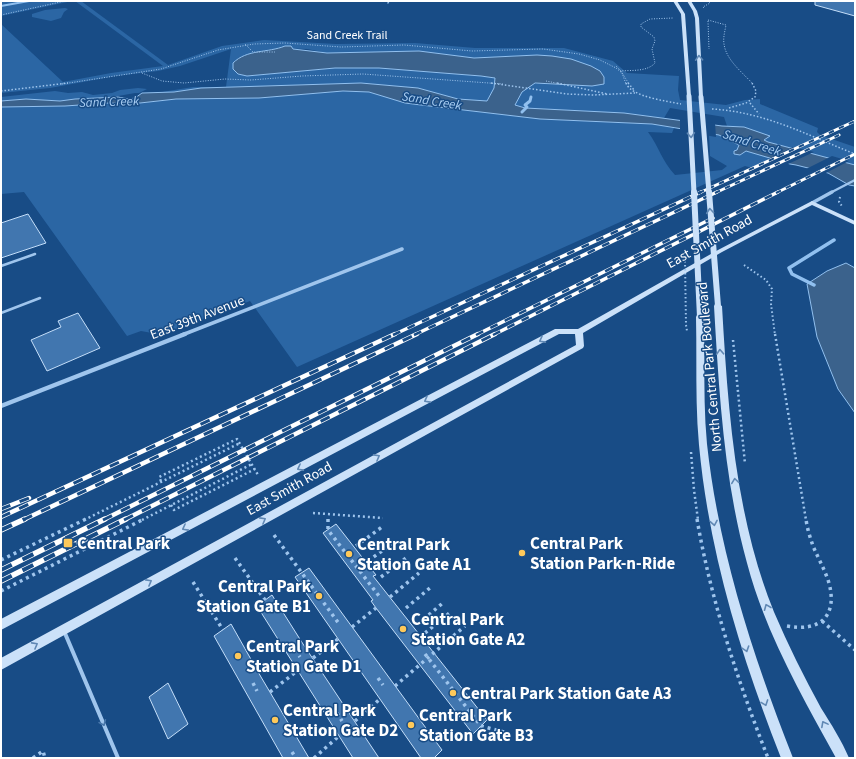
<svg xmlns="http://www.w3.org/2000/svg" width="856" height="759" font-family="'Source Sans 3',sans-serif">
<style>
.green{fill:#2b66a4;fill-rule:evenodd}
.water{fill:#3b628c;stroke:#91c0ef}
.pier{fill:#184c86}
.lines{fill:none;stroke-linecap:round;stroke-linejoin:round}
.stream-far2{stroke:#91c0ef;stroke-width:2}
.stream-far1{stroke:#91c0ef;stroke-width:3}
.stream{stroke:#91c0ef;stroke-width:3.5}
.building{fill:#4176af;stroke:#c4def9}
.path-far4{stroke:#9fc5ed;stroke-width:1;stroke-dasharray:1 1.5;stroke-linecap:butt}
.path-far3{stroke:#9fc5ed;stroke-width:1.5;stroke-dasharray:1.5 2;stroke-linecap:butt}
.path-far2{stroke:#9fc5ed;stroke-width:2;stroke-dasharray:1.5 2.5;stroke-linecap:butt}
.path-far1{stroke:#9fc5ed;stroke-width:2.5;stroke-dasharray:2 3;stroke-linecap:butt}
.path{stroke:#9fc5ed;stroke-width:3.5;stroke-dasharray:3 4;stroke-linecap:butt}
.lane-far2{stroke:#9fc5ed;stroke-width:1.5}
.lane-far1{stroke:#9fc5ed;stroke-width:2.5}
.lane{stroke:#9fc5ed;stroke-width:4}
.street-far2{stroke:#9fc5ed;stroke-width:2.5}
.street-far1{stroke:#9fc5ed;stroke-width:3.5}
.street{stroke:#9fc5ed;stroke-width:4.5}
.secondary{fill:#cbe1f9;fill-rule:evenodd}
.rail-far3-casing{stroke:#fff;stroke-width:3}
.rail-far2-casing{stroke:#fff;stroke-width:3.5}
.rail-far1-casing{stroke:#fff;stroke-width:4.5}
.rail-casing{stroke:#fff;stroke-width:5.5}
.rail-far3{stroke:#184c86;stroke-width:2;stroke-dasharray:5.5;stroke-linecap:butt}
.rail-far2{stroke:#184c86;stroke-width:2.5;stroke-dasharray:8;stroke-linecap:butt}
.rail-far1{stroke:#184c86;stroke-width:3;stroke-dasharray:10;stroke-linecap:butt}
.rail{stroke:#184c86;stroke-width:4;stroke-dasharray:12;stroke-linecap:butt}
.path-bridge{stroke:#9fc5ed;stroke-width:2;stroke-dasharray:1.5 2.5;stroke-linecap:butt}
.secondary-bridge-far1{stroke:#cbe1f9;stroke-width:5}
.secondary-bridge{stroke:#cbe1f9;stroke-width:6}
.oneway{stroke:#6088b4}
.oneway2{stroke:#4776aa}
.poi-dot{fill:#ffc95a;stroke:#184c86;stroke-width:1.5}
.labels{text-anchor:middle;stroke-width:3;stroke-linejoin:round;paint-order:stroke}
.far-street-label{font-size:12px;fill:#fff;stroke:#184c86}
.far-water-label{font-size:13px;font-style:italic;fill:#aacff4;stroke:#184c86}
.street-label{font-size:14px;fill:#fff;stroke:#184c86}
.near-poi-label{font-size:17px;font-weight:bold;fill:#fff;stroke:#184c86;text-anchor:start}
</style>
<rect width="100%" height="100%" fill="#184c86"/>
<g class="green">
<polygon points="1,1 72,1 1,16"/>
<path d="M75 1H81L168 65 222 46 264 40 336 44 415 43 475 48H564L613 61 627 73 679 76 678 90 680 100 726 105 745 100 760 99V104L818 128 817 132 820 135 855 147V165L768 142 764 140 769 136 744 127 727 126 724 117 670 108 664 118 624 113 525 108 515 105 458 99 418 88 361 83 201 88 174 92 135 93 107 98 75 99 60 101 26 99 1 101V97L55 91 68 93 82 92 93 95 112 93 120 90 138 88 147 89 139 93 162 92 193 87H226L231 49 180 66 158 71 116 76 50 88 1 93V24L63 82 111 73 163 66ZM280 48 307 49 327 53 419 51 474 58 536 55 600 71 604 78 603 84 592 86 495 82V78L481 76 379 68H335L247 76 238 74 253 52Z"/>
<polygon points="65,8 68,9 64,12 61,18 51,21 32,17 32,14 45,10"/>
<path d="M343 91 369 92 405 103 421 105 540 119 652 124 674 128 672 133 648 132C659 147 662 161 675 175L722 170 727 166 710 156 709 134 719 135 739 145 740 155 746 151 773 158 752 168 745 166 297 367 250 301 163 335 141 331 127 336 24 192 1 194V107L65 106 109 103 131 104 176 99 259 98Z"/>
</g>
<g class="water">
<path d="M285 46H291L293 49 327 53 419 51 474 58 537 55 552 56 571 59 591 66 600 71 604 77V84L592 86 535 83 522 92 515 105 525 108 624 113 722 126 744 127 770 136 764 140 768 142 855 165V186L849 185 828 173 796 165 790 164 746 151 740 155 734 154V151L737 150 739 145 719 135 652 124 540 119 421 105 405 103 369 92 343 91 259 98 176 99 131 104 109 103 65 106 1 107V101L26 99 60 101 75 99 118 97 129 99 135 98 142 93 174 92 201 88 361 83 418 88 458 99 487 101 494 88 495 78 481 76 379 68H335L247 76 238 74 233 69V63C247 49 268 53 285 46Z"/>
<polygon points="846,263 855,268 855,413 838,389 817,337 807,284 827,271"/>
</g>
<g class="pier">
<polygon points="680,119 715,123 716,137 680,131"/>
<polygon points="793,147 814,152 786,165 768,159"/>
<polygon points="832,156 849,161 824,174 806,169"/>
</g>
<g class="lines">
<polyline class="stream-far2" points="1,6 29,1"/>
<polyline class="stream-far1" points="522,112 527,107 525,105 530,101 531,97"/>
<polyline class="stream" points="814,285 792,274 789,268 834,240"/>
</g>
<g class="building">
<polygon points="815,1 855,1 855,16 815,5"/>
<polygon points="28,214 46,243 1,258 1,223"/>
<polygon points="78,313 100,348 47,371 31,340 61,327 58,321"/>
<polygon points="336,524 376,575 373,576 487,720 473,734 376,608 371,601 373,600 323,533"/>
<polygon points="309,568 442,750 434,758 421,758 295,577"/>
<polygon points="272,595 303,644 379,758 353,758 257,606"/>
<polygon points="231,624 261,677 309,758 283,758 214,636"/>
<polygon points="168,683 188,724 168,739 149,697"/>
</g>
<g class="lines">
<g class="path-far4">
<polyline points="704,8 703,7 710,3 708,1"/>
<polyline points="1,15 65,1"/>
<path d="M708 20 726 25C725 31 723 37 724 44 726 60 743 73 753 84"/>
<polyline points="708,21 709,49"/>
<polyline points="245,44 253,52 275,52"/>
<polyline points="616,66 621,71 629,84"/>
<path d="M620 71C631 70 647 72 655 63L652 49 655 41 654 37 641 27V24L650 19 673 18"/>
<polyline points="142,73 162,81 184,83 225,79 251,80 302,76 363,74 503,84"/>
<polyline points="546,81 561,84"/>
<polyline points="62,84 161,69 218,50 254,44 285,43 341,47 404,45 472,51 543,49 579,54 600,60 616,68 622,73 626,84"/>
</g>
<g class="path-far3">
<polyline points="491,83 567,94 594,95 635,93"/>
<polyline points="557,83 607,94"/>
<path d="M626 83C631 97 667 101 681 104"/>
<polyline points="628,83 635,91"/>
<polyline points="1,91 68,83"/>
<polyline points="750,103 759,114"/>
<polyline points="729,108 746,103 755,97 756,91 752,83"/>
<path d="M712 109C765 112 807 135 855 154"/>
</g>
<g class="path-far2">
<polyline points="840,197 839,202 842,206"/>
<polyline points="744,265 766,280 772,289 771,304 775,335"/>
<polyline points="686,325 687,331"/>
</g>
<g class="path-far1">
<polyline points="775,334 806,520"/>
<polyline points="733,340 745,464"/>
<polyline points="691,452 694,490 698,520"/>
<polyline points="161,481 159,477 237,439 258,475"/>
<polyline points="171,505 174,510 255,469"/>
<polyline points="313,513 383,518"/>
<polyline points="84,520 240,443"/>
<polyline points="142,520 252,464"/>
</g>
<g class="path">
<polyline points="328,519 328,530 379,596"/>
<path d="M697 519C711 601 738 681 768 758"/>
<polyline points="274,535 340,625"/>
<polyline points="356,546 382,527"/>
<polyline points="235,558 265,600"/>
<polyline points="1,560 86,519"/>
<polyline points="368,561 393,543"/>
<polyline points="381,577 406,558"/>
<polyline points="193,582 223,630"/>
<polyline points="1,591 144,519"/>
<polyline points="390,597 419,573"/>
<polyline points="406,608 431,587"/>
<polyline points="822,621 855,650"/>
<polyline points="418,624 444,602"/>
<path d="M787 626C819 632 838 617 829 583 825 570 818 558 813 546 810 537 807 528 806 519"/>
<polyline points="352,627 376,608"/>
<polyline points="425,633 452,611"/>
<polyline points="295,650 300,657"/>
<polyline points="425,654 481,726 504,732"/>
<polyline points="313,658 338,639"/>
<polyline points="378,678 383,685"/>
<polyline points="253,683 257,691"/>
<polyline points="395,686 465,626"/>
<polyline points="270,692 297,671"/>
<polyline points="337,713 342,721"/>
<polyline points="355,721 380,699"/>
<polyline points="292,752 296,758"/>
<polyline points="33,758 43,751 45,758"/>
<polyline points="314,758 339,736"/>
</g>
<polyline class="lane-far2" points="388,3 389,1"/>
<g class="lane-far1">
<polyline points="1,266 35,254"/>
<polyline points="1,313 40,298"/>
</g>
<polyline class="lane" points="64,631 118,758"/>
<polyline class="street-far2" points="830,193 855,180"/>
<g class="street-far1">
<polyline points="812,203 832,192"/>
<polyline points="182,335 402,249"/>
</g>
<polyline class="street" points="1,406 185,334"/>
<g class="secondary">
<polygon points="673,1 677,1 685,14 691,96 689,97 687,96 681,14"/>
<polygon points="687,1 691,1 697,11 699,18 703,97 701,98 699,97 695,18 693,11"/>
<polygon points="812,201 855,221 855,225 812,205 722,252 583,333 584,346 583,348 1,670 1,658 576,345 575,334 559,334 1,630 1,619 555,329 578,329 718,250"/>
<path d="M715 304H718L722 306C728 409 735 516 774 612 788 645 804 677 821 708 831 724 842 741 849 758H836C802 696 765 632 747 563 724 480 719 392 714 306Z"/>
<path d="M697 315H703L704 317C705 359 703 402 707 444 719 553 753 656 793 758H781C741 656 709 553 699 445 695 402 697 359 696 317Z"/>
</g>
<defs>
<g id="rail-far3">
<polyline points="699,193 855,121"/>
<polyline points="715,193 839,135"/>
<polyline points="776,193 855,154"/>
</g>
<g id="rail-far2">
<polyline points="393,335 701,192"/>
<polyline points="414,335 717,192"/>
<polyline points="476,335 713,218"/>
<polyline points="493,335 778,192"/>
</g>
<g id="rail-far1">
<polyline points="1,509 29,498"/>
<polyline points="1,517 395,334"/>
<polyline points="23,520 417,334"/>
<polyline points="103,520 478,334"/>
<polyline points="124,520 495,334"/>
</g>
<g id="rail">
<polyline points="1,530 25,519"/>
<polyline points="1,570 105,519"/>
<polyline points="1,581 126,519"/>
</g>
</defs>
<use href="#rail-far3" class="rail-far3-casing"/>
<use href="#rail-far2" class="rail-far2-casing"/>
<use href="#rail-far1" class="rail-far1-casing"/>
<use href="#rail" class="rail-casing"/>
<use href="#rail-far3" class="rail-far3"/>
<use href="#rail-far2" class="rail-far2"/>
<use href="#rail-far1" class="rail-far1"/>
<use href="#rail" class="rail"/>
<polyline class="path-bridge" points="685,261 686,325"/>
<g class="secondary-bridge-far1">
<polyline points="689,96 694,193"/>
<polyline points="701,97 709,193"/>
</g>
<g class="secondary-bridge">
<polyline points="694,192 700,317"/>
<polyline points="709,192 718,306"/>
</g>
</g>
<defs><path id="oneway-chevron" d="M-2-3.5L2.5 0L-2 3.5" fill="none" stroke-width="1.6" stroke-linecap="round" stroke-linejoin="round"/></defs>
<g class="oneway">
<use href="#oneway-chevron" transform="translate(699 58) rotate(-93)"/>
<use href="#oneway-chevron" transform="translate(691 135) rotate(87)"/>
<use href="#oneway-chevron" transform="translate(710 211) rotate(-95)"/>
<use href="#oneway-chevron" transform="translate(542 340) rotate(152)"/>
<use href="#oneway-chevron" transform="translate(720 352) rotate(-93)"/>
<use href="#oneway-chevron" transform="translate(427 400) rotate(152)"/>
<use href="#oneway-chevron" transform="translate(377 457) rotate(-29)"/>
<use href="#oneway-chevron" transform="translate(300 468) rotate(152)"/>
<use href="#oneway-chevron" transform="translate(735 481) rotate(-98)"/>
<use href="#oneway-chevron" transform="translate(263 520) rotate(-29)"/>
<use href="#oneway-chevron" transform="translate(714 523) rotate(80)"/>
<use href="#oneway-chevron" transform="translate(185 528) rotate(152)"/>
<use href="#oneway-chevron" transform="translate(149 582) rotate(-29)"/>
<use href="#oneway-chevron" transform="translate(767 607) rotate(-112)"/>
<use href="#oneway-chevron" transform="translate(35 645) rotate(-29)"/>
<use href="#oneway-chevron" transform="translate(746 649) rotate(72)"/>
<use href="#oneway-chevron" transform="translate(765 703) rotate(70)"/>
<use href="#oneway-chevron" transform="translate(824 724) rotate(-118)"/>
</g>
<use class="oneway2" href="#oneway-chevron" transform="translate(103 723) rotate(67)"/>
<g class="poi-dot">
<rect x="63" y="538" width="10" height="10" rx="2"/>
<circle cx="522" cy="553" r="4"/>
<circle cx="349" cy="554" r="4"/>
<circle cx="319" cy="596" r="4"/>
<circle cx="403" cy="629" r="4"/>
<circle cx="238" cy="656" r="4"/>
<circle cx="453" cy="693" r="4"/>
<circle cx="275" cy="720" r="4"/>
<circle cx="411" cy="725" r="4"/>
</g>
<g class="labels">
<g class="far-street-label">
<text x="347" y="39">Sand Creek Trail</text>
</g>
<g class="far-water-label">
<text transform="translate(432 100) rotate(9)" y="5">Sand Creek</text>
<text transform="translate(109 101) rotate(-2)" y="5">Sand Creek</text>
<text transform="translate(752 142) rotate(18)" y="5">Sand Creek</text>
</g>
<g class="street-label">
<text transform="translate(709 241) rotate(-29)" y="5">East Smith Road</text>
<text transform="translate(197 317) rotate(-21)" y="5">East 39th Avenue</text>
<text transform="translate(709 367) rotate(-95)" y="5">North Central Park Boulevard</text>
<text transform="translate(289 488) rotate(-29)" y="5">East Smith Road</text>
</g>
<g class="near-poi-label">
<text x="77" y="549">Central Park</text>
<text x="530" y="549">Central Park<tspan x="530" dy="20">Station Park-n-Ride</tspan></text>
<text x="357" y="550">Central Park<tspan x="357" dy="20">Station Gate A1</tspan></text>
<text x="311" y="592" text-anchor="end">Central Park<tspan x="311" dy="20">Station Gate B1</tspan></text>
<text x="411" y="625">Central Park<tspan x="411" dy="20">Station Gate A2</tspan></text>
<text x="246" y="652">Central Park<tspan x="246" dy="20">Station Gate D1</tspan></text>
<text x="461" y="699">Central Park Station Gate A3</text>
<text x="283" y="716">Central Park<tspan x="283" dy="20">Station Gate D2</tspan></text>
<text x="419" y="721">Central Park<tspan x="419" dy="20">Station Gate B3</tspan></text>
</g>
</g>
<rect width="856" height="759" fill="none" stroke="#ffffff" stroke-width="4"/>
</svg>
